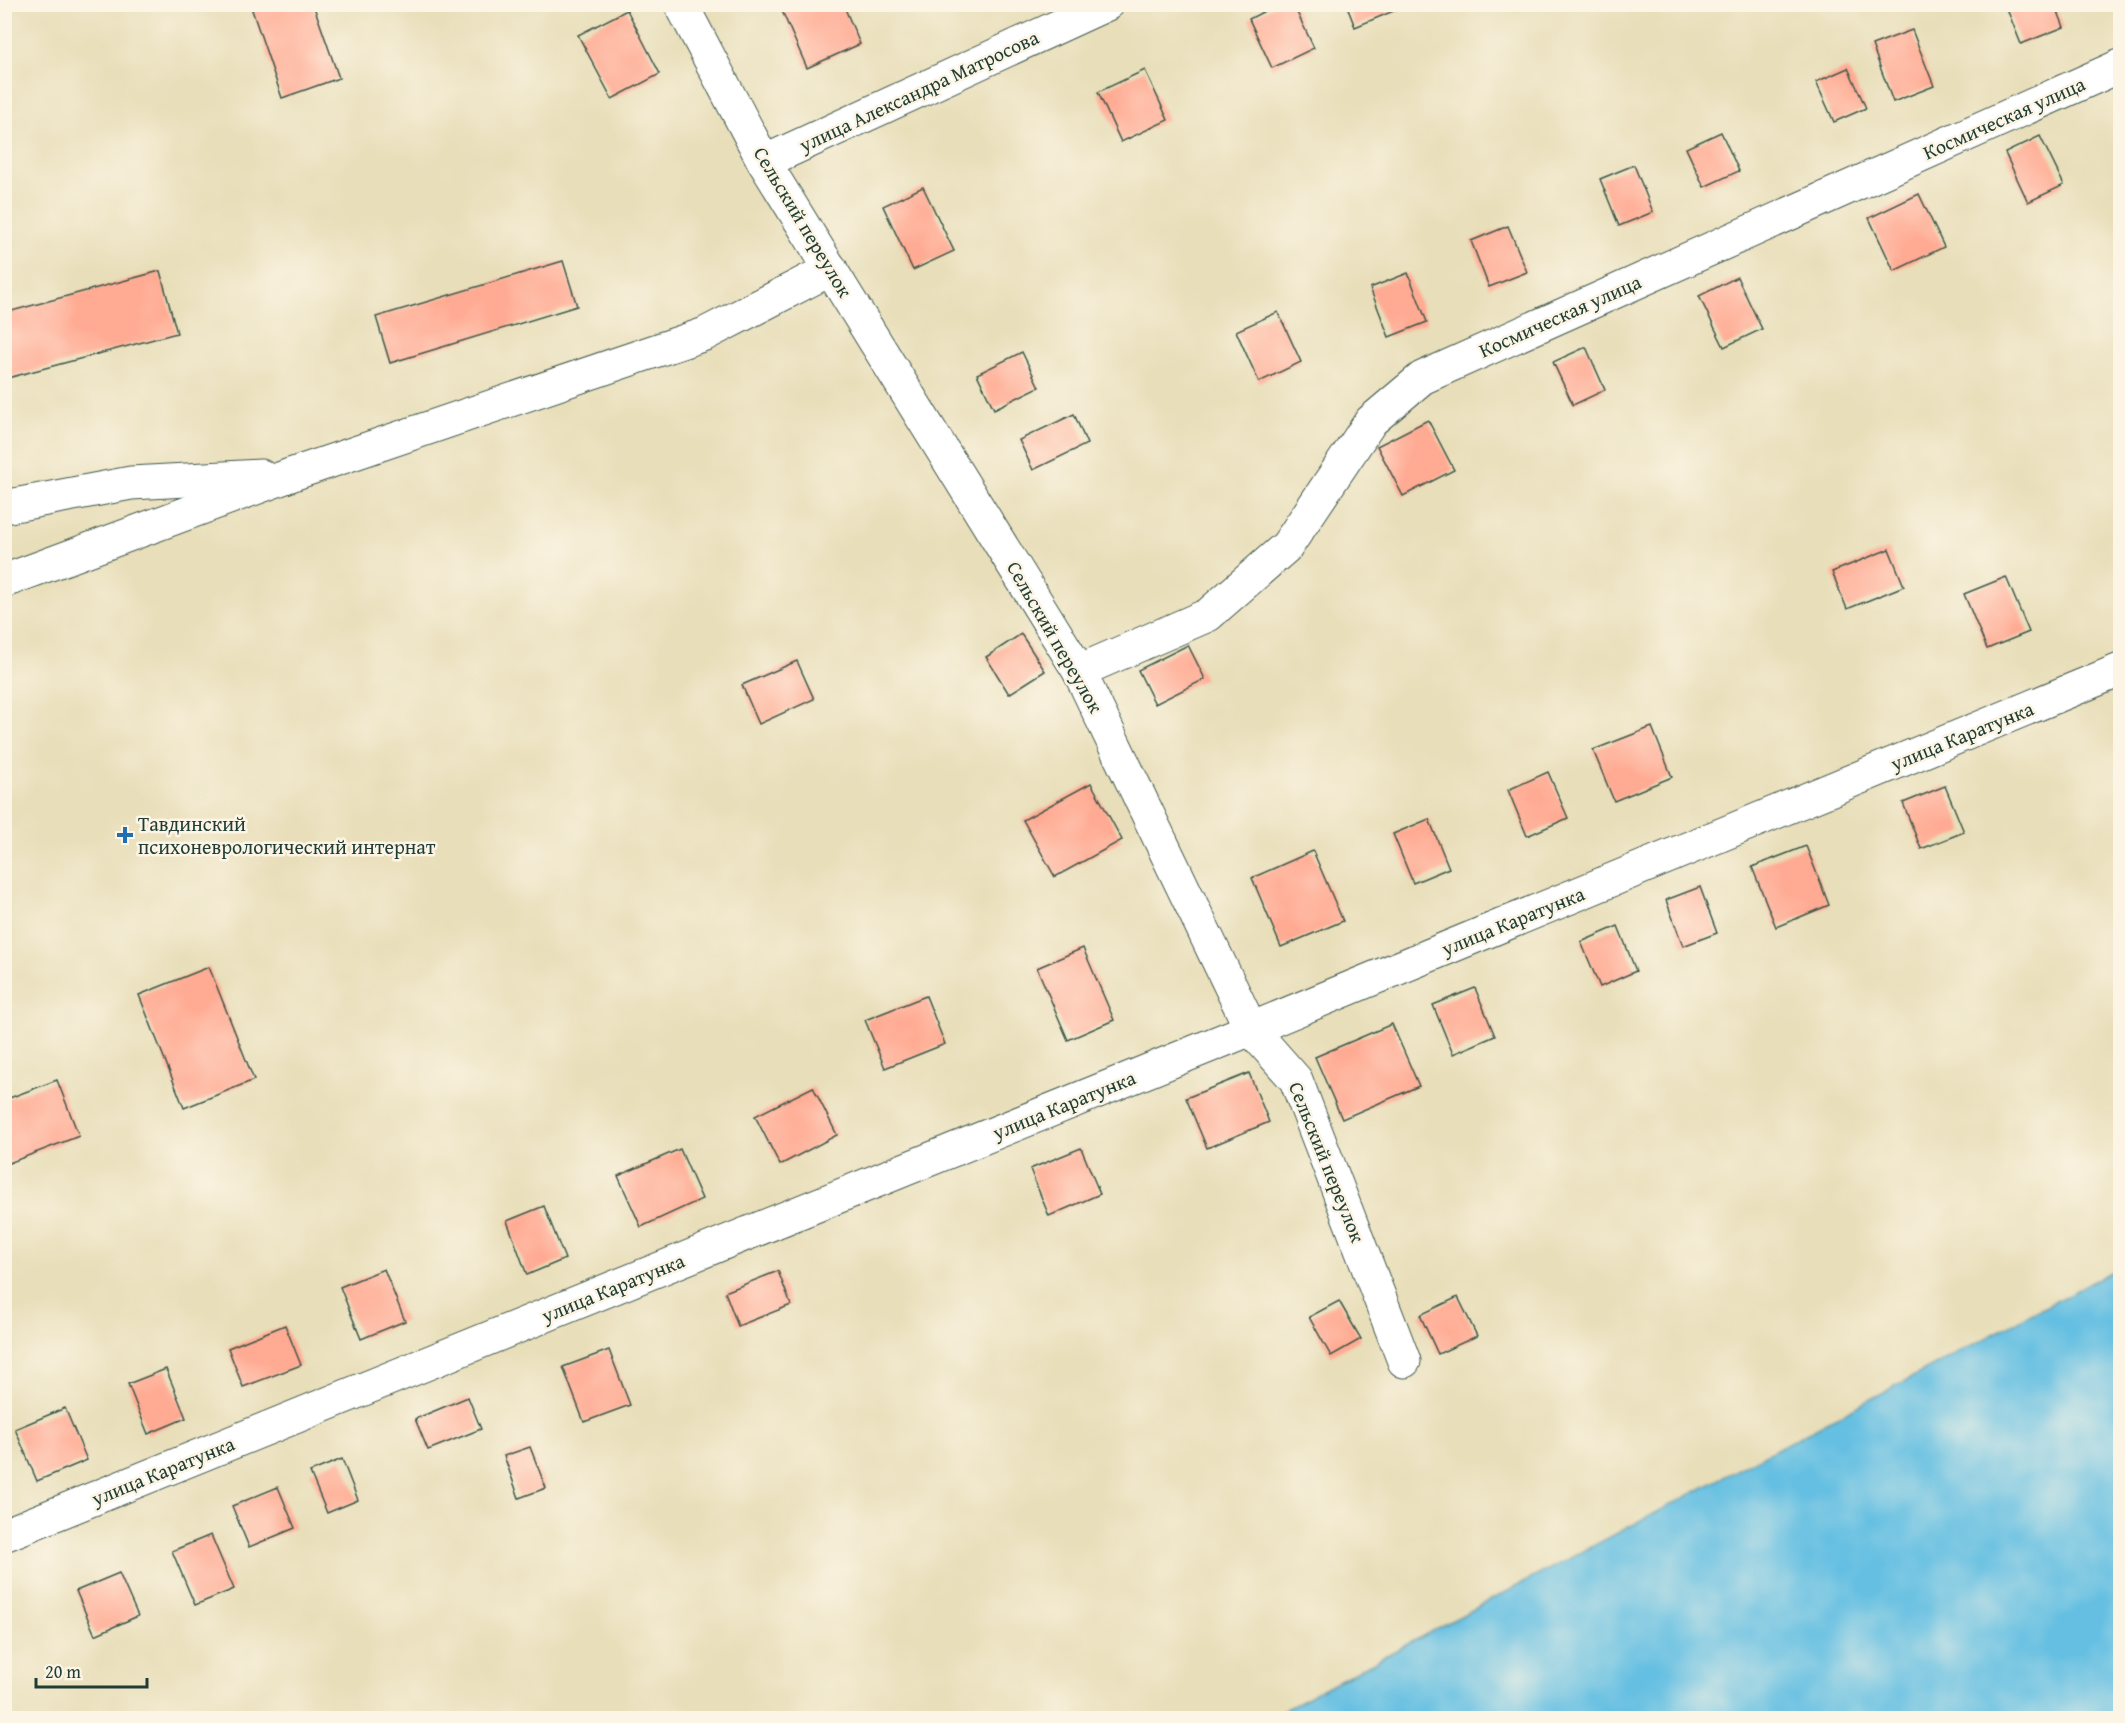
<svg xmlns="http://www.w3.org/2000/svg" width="2125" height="1723" font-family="'Gentium Book Plus',serif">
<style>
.water{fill:#65bfe2;stroke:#427e8b;stroke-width:1.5}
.building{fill:#ffaa93}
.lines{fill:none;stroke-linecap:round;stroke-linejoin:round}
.minor-casing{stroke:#3d5548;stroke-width:35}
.minor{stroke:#fff;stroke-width:33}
.poi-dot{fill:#1f6fb2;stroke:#fcf5e5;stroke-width:2}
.labels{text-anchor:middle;stroke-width:5;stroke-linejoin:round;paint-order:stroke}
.street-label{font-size:20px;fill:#1f3d34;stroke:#fcf5e5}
.poi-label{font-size:20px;fill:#1f3d34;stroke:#fcf5e5;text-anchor:start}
</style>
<rect width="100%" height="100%" fill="#fcf5e5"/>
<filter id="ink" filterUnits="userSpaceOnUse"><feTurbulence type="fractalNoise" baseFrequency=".0167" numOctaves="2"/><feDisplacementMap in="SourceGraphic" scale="12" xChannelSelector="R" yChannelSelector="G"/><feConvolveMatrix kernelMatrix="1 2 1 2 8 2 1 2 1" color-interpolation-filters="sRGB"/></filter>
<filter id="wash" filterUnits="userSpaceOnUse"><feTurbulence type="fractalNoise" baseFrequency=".008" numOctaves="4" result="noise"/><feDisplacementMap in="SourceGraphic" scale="24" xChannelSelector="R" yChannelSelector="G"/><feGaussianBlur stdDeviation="1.35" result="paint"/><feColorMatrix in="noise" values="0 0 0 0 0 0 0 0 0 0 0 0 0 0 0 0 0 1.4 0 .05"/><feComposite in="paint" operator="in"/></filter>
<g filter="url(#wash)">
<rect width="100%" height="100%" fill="#e8deb9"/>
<polygon class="water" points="2120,1267 2120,1718 1268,1718"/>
<g id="blocks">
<g class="building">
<polygon points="250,4 313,4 339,78 282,98"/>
<polygon points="779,4 843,4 860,44 807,68"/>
<polygon points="1278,4 1293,4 1314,48 1272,68 1249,19"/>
<polygon points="1346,4 1408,4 1408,5 1355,27"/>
<polygon points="2005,4 2055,4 2064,27 2021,44"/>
<polygon points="2094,4 2112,4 2112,5 2097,11"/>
<polygon points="627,10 660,74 612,99 578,35"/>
<polygon points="1912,30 1934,86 1893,102 1872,45"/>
<polygon points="1848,68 1866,108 1834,122 1816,82"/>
<polygon points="1145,70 1168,120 1121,142 1098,92"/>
<polygon points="1721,132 1739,171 1704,187 1686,148"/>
<polygon points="2040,136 2064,185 2028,202 2005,153"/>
<polygon points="1634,165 1653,212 1619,226 1600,179"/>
<polygon points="923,187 954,251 913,270 883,206"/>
<polygon points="1919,194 1944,247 1894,271 1869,218"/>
<polygon points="1508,226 1527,272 1489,287 1471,241"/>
<polygon points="563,261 577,306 390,363 376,317"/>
<polygon points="160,271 177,333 4,379 4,313"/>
<polygon points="1408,273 1427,322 1389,337 1370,288"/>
<polygon points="1737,277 1762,329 1724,347 1699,296"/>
<polygon points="1278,312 1301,362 1259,382 1236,331"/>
<polygon points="1586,347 1605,390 1573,405 1553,362"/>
<polygon points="1022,352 1039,387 994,409 977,374"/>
<polygon points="1074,414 1087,444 1033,470 1019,440"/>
<polygon points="1428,420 1454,470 1403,496 1377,446"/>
<polygon points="1889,549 1904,586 1847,609 1832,572"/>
<polygon points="2006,577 2029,632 1987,649 1964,594"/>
<polygon points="1021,634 1045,671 1009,694 986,657"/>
<polygon points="1188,645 1205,679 1155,704 1138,670"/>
<polygon points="797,661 814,699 759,724 742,685"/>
<polygon points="1652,727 1672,777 1614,801 1593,750"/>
<polygon points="1548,772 1568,818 1527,836 1508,790"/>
<polygon points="1091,783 1122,840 1055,877 1023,820"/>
<polygon points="1945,786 1964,832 1921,849 1903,803"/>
<polygon points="1429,819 1449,868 1413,883 1393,834"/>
<polygon points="1806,846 1829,905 1776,927 1752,867"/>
<polygon points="1313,851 1343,921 1281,947 1252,878"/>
<polygon points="1700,887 1717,933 1683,946 1666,900"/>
<polygon points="1618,926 1636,971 1600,987 1581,942"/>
<polygon points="1083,948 1114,1020 1068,1040 1037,968"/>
<polygon points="209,967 254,1080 184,1108 139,995"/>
<polygon points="1475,988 1495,1036 1453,1054 1433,1005"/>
<polygon points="926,996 945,1044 885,1068 865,1020"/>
<polygon points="1392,1024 1419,1086 1342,1119 1315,1057"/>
<polygon points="1249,1073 1269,1122 1207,1148 1186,1098"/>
<polygon points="57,1080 79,1136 4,1165 4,1100"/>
<polygon points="813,1087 837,1135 780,1165 755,1116"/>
<polygon points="1081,1148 1100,1194 1049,1216 1030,1169"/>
<polygon points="680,1149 702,1199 641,1227 618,1176"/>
<polygon points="544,1206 565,1259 527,1275 507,1221"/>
<polygon points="384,1269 405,1321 361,1339 340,1287"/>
<polygon points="778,1271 791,1305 738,1326 725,1292"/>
<polygon points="1458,1297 1477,1336 1438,1354 1420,1315"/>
<polygon points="1339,1301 1361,1339 1331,1356 1309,1317"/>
<polygon points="285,1325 301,1365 243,1387 228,1348"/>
<polygon points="609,1350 630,1405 584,1422 563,1367"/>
<polygon points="166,1369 186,1418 148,1434 128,1384"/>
<polygon points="468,1397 481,1429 428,1450 415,1419"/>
<polygon points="65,1408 87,1460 37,1481 15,1429"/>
<polygon points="530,1447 546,1488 519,1498 504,1456"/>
<polygon points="342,1459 358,1500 327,1513 310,1472"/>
<polygon points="278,1487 295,1528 249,1547 232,1506"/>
<polygon points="211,1535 234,1589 195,1605 172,1551"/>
<polygon points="119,1573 138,1616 95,1635 76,1591"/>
</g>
</g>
</g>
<g filter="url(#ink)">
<use href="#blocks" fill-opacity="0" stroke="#3d5548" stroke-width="1.5"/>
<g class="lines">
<defs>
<g id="minor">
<polyline points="681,4 764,162 1079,671 1251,1029 1296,1080 1404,1361"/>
<polyline points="764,162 1107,4"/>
<polyline points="4,507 131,483 261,476"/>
<polyline points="4,581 293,474 705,334 831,269"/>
<polyline points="1079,671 1208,615 1287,546 1371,421 1422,378 2120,66"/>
<polyline points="4,1535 1251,1029 2120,670"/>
</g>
</defs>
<use href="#minor" class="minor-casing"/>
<use href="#minor" class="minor"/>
</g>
</g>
<path class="poi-dot" d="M122 826h6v6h6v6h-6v6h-6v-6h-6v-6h6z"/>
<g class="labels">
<g class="street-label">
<text transform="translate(919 91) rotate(-25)" y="7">улица Александра Матросова</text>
<text transform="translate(2004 118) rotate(-24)" y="7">Космическая улица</text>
<text transform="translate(803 222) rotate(59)" y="7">Сельский переулок</text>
<text transform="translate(1560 316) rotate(-24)" y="7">Космическая улица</text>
<text transform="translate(1055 637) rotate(60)" y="7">Сельский переулок</text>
<text transform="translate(1962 736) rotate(-22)" y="7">улица Каратунка</text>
<text transform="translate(1513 921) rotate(-22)" y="7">улица Каратунка</text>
<text transform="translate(1064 1105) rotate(-22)" y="7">улица Каратунка</text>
<text transform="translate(1327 1162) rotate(68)" y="7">Сельский переулок</text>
<text transform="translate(613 1288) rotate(-22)" y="7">улица Каратунка</text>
<text transform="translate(163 1471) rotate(-22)" y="7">улица Каратунка</text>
</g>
<g class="poi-label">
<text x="138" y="831">Тавдинский<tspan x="138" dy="23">психоневрологический интернат</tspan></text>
</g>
</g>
<rect width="2125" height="1723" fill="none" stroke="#fcf5e5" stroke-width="24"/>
<path d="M36 1678v9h111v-9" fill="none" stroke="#1f3d34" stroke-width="3"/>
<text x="45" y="1678" font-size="18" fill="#1f3d34" stroke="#fcf5e5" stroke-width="4.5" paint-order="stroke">20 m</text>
</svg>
